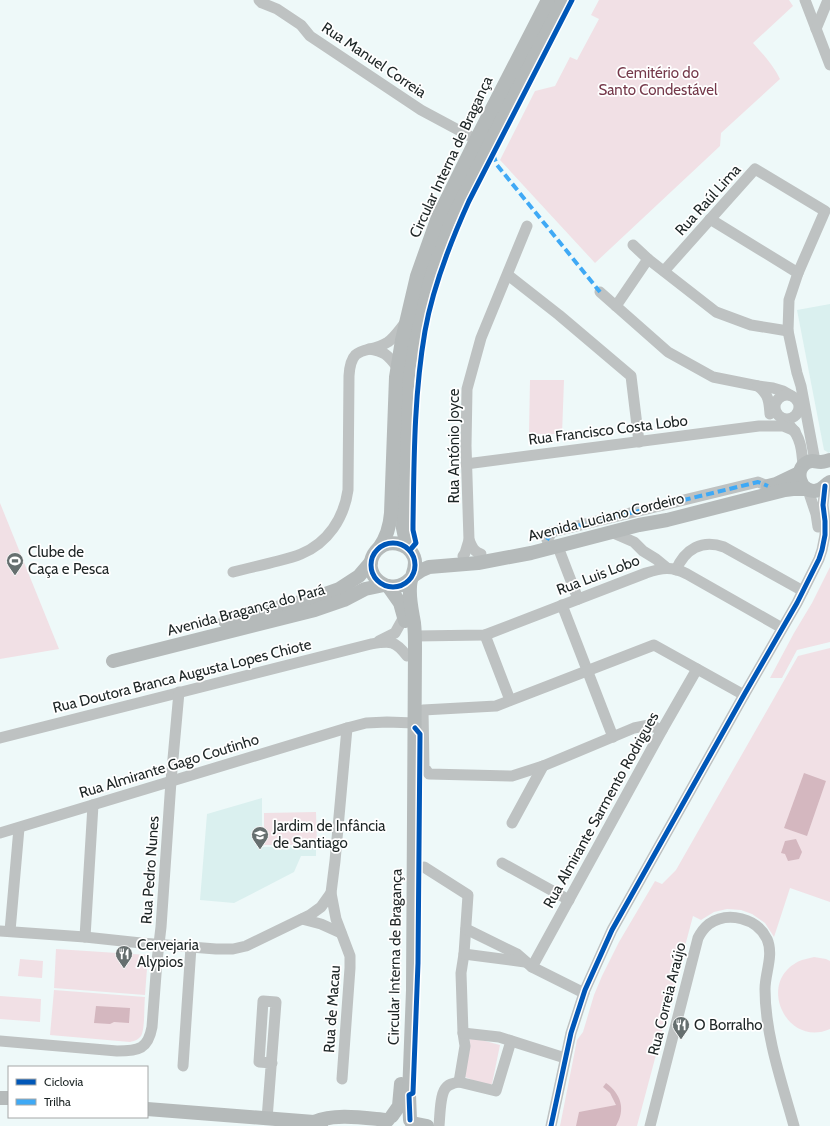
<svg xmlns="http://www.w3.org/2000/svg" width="830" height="1126" font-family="Cabin,sans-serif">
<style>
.built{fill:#daf0ef}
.green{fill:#f1e0e5}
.water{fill:#d4b7bf}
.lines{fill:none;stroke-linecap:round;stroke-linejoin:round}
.minor{stroke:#bec2c2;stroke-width:11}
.major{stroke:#b5baba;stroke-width:14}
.quiet{stroke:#3fa9f5;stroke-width:4;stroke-dasharray:8 4;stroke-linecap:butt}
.cycleway-casing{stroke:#fff;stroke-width:8}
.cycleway{stroke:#0057b8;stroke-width:5}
.labels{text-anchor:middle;stroke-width:3.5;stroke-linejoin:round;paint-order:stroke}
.street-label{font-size:15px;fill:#1d2525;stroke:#fff}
.park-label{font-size:15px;fill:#75394a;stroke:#fff}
.poi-label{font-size:15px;fill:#1d2525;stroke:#fff;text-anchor:start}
</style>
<rect width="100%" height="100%" fill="#eef9f9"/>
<g class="built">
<polygon points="830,304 830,452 829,453 824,450 797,310"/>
<polygon points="262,798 262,847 316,847 316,856 301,856 294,872 234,903 200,900 207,814"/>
</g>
<g class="green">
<path d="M599 0H789L793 6 753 43C763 54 773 65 780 79L721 133 720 146 595 263 500 160 535 91 555 86 570 57 577 60 599 19 591 15Z"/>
<polygon points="530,380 564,380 562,434 529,434"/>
<polygon points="0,503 59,649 0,659"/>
<polygon points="830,567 830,642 797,650 782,678 770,678 794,633 812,603"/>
<polygon points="830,648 830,902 790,888 774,937 765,923 752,914 741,910 727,909 714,912 701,920 693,916 637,1126 560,1126 577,1040 583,1032 594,995 602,976 619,942 655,881 662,884 676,870 798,656"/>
<polygon points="316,812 317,845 264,845 264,813"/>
<polygon points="56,949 148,955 145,995 54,988"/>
<path d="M814 957 826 959 830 961V1029C786 1049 754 979 802 960 806 959 810 958 814 957Z"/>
<polygon points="20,959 43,961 42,978 18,976"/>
<path d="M54 990 145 997C144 1005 145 1030 141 1036 138 1040 134 1041 130 1042L50 1035Z"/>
<polygon points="0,996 41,999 40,1022 0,1019"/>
<polygon points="470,1037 500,1045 492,1084 482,1084 465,1077"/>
</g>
<g class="water">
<polygon points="804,773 826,781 807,836 784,828"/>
<polygon points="796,839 802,852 799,859 788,861 785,854 781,853 785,841"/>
<polygon points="96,1006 130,1008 129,1023 114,1022 110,1024 94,1023"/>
<path d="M606 1083C621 1094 626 1109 616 1126H576L579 1112 616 1105 610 1093 603 1087Z"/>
</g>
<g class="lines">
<g class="minor">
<polyline points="259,0 262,3 277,9 301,25 310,36 421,110 477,140"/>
<polyline points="805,0 830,65"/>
<polyline points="816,29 828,0"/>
<polyline points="710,219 798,273"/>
<polyline points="633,245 648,259 716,312 751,325 788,331"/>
<polyline points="664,271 755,169 825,211 798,273 789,300 788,331 797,373 801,386 815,461"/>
<polyline points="508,275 559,315 631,376 639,442"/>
<polyline points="600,292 668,352 713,377 758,386 773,388 783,391 790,395"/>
<polyline points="616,306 648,259"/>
<path d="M369 349C384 351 388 355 397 367"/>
<path d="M758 386C769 395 769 401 770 414"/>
<circle cx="787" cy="407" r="12"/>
<path d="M790 426C801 437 802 451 803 466"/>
<polyline points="466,464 759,426 783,426 795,431"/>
<polyline points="808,490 816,514 818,527"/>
<polyline points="611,532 634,542 643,551 656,559 667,568"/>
<path d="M469 540C472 547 474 552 481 554"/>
<polyline points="547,540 552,532 758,482 768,486"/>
<polyline points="558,547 578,599"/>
<polyline points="463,556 465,553 469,540 466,446 467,389 481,338 527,226"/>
<path d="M676 570C685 549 702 539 724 547L803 591"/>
<path d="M233 572C248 568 263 565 278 561 286 559 294 557 301 554 328 543 344 518 348 490L349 376C351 342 368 355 388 342 395 337 400 329 405 323"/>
<polyline points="562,605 613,737"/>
<polyline points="485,635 510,700"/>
<path d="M415 636 485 635 646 573C662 568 671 566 687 574L782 628"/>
<polyline points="379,641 395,633 404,617"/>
<polyline points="662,730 649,725 634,728 543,766 512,776 429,774 424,767 423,710 496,706 654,645 744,695"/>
<path d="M0 738 371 644C390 641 395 640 407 656"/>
<polyline points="512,823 543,766"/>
<polyline points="0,833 347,728 366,723 387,722 415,723"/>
<polyline points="502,863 569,900"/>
<polyline points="424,867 468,895 464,954 461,973 463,1033 465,1046 459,1082 496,1091 511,1041"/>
<polyline points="302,919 321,924 341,933"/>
<polyline points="466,929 517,954 532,967 584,993"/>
<polyline points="0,931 85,937 141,943 216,949 233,949 246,946 310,915 321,907 331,893"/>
<polyline points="10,931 19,828"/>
<polyline points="85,937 93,805"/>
<polyline points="464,954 525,962"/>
<polyline points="532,967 662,730 697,669"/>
<polyline points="463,1033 499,1037 565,1058"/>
<path d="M0 1041 117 1051C139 1051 148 1049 152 1027L157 961 161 927 171 781 179 692"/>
<polyline points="183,1066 191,947"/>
<polyline points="342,1079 350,968 350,956 336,919 331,893 335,861 347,728"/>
<polyline points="267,1119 276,1002 263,1001 259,1062 272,1063"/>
<path d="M439 1126C440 1116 440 1096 445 1089 448 1084 454 1083 459 1082"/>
<polyline points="551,1126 571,1033 585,990 612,930 744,695 797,603 819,559 822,550 825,535 825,521 823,505 825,486"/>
<path d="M650 1126 698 938C701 932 704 928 709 924 728 911 757 918 767 939 774 955 765 973 765 989 765 1035 782 1083 794 1126"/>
</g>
<g class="major">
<path d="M830 460C827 461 823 462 821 462 814 462 812 459 806 463 794 471 800 491 814 491 822 491 824 485 830 482"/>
<polyline points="768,486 776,484 799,473"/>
<polyline points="407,547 403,528 406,396 409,365 428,279 448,222 561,0"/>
<path d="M379 548C387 537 390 526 391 513L396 377 402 340 417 276 438 217 479 134 548 0"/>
<polyline points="413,576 422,570 429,567 478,563 531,553 639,525 667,520 785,490 793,489 807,489"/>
<polyline points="388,586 400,603 405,621"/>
<polyline points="225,621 308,600 339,589 359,576 371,562"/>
<polyline points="113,661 315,610 344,600 365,589 384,585"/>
<polyline points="0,1098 9,1098"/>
<polyline points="147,1109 314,1122 321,1126"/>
<polyline points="392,1116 399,1106 401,1084"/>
<path d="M410 1120 409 1095 413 990 415 648C415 640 415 631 414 623 412 611 409 599 410 587 410 576 418 568 414 557 408 542 387 538 376 551 358 573 390 601 411 578"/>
<path d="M314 1122C336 1113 364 1118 388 1120"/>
<polyline points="412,1123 427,1126"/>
</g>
<g class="quiet">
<polyline points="493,154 497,165 600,292"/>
<polyline points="547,540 552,532 758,482 768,486"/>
</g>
<defs>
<g id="cycleway">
<circle cx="393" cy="565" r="22"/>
<path d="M410 550 416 543 413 530V525C414 459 414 395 425 331 433 286 450 243 469 201L572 0"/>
<polyline points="410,1120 409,1095 413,1093 418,963 420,734 415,728"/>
<polyline points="551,1126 571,1033 585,990 612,930 744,695 797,603 819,559 822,550 825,535 825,521 823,505 825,486"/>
</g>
</defs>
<use href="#cycleway" class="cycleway-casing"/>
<use href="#cycleway" class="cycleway"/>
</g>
<defs>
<symbol id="stadium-pin" viewBox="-11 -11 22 30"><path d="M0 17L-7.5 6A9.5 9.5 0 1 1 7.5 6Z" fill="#666f6f" stroke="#fff"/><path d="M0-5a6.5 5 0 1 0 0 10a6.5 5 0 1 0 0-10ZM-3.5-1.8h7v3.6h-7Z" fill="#fff"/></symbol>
<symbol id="school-pin" viewBox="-11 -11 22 30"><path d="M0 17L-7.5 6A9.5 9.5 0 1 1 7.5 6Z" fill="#666f6f" stroke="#fff"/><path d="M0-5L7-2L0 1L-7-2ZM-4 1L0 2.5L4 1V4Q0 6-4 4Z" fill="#fff"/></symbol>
<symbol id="restaurant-pin" viewBox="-11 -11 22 30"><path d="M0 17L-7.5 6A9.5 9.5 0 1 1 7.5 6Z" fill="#666f6f" stroke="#fff"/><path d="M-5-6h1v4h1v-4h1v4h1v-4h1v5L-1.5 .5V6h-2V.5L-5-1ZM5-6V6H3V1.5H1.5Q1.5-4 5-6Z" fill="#fff"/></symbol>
</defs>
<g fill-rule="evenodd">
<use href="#stadium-pin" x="5" y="551" width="20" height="27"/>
<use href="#school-pin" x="250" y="825" width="20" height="27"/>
<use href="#restaurant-pin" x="114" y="944" width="20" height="27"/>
<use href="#restaurant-pin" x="671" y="1015" width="20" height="27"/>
</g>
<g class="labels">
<g class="street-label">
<text transform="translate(374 60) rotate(34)" y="5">Rua Manuel Correia</text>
<text transform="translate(451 157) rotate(-65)" y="5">Circular Interna de Bragança</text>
<text transform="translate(708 200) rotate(-48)" y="5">Rua Raúl Lima</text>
<text transform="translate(608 430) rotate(-7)" y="5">Rua Francisco Costa Lobo</text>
<text transform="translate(454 446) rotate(-90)" y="5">Rua António Joyce</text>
<text transform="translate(606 517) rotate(-14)" y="5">Avenida Luciano Cordeiro</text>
<text transform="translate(598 575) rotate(-21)" y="5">Rua Luis Lobo</text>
<text transform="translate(246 610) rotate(-15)" y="5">Avenida Bragança do Pará</text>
<text transform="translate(182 676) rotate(-14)" y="5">Rua Doutora Branca Augusta Lopes Chiote</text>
<text transform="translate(169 766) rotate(-17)" y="5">Rua Almirante Gago Coutinho</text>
<text transform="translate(601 810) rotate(-61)" y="5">Rua Almirante Sarmento Rodrigues</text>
<text transform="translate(150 870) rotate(-86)" y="5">Rua Pedro Nunes</text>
<text transform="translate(395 957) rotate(-89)" y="5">Circular Interna de Bragança</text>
<text transform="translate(667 999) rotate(-76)" y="5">Rua Correia Araújo</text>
<text transform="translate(332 1009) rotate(-86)" y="5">Rua de Macau</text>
</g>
<g class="park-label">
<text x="658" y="78">Cemitério do<tspan x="658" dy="17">Santo Condestável</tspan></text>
</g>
<g class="poi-label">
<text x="28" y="557">Clube de<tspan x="28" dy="17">Caça e Pesca</tspan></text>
<text x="273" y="831">Jardim de Infância<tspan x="273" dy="17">de Santiago</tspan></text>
<text x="137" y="950">Cervejaria<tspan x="137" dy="17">Alypios</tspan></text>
<text x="694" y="1030">O Borralho</text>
</g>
</g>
<rect x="8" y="1066" width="140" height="52" fill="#ffffff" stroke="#a5a8a8"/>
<rect x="16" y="1079" width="20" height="6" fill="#0057b8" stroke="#a5a8a8"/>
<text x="44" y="1086" font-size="12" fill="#1d2525">Ciclovia</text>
<rect x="16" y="1099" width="20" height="6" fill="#3fa9f5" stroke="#a5a8a8"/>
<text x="44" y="1106" font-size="12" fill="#1d2525">Trilha</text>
</svg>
